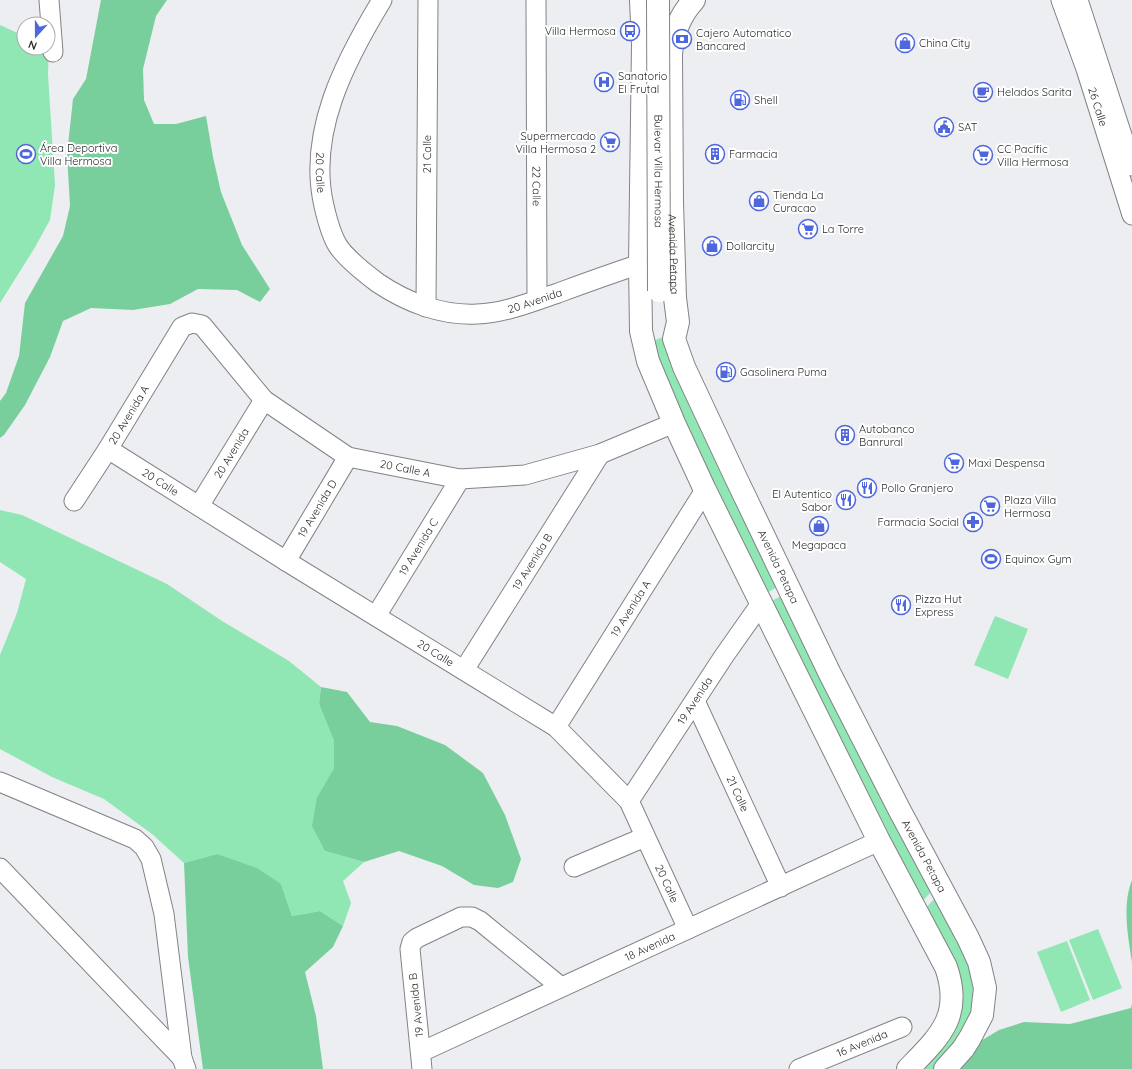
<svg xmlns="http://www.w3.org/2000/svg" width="1132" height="1069" font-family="Quicksand,sans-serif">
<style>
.green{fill:#90e7b4}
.forest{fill:#78cf9c}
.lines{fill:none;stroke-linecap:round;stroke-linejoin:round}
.minor-casing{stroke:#818386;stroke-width:21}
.major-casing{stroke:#818386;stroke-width:24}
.minor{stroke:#fff;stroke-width:19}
.major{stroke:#fff;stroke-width:22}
.major-bridge-casing{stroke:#818386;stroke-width:24;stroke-linecap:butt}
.major-bridge{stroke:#fff;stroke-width:22}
.labels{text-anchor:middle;stroke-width:4;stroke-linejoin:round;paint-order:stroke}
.poi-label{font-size:11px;fill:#2a2b2c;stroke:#fff;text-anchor:start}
.street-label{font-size:11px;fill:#2a2b2c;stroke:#fff}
</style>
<rect width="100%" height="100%" fill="#eceef2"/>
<g class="green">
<polygon points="0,25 24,36 24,48 48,48 49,47 48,74 55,185 50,220 34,249 0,303"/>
<polygon points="666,336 779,586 763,595 705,484 650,342"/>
<polygon points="0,510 22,515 167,584 222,621 289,661 321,687 319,704 334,741 334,768 317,797 325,851 364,862 343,881 351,903 343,926 320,911 292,916 281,884 217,854 184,863 152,834 104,799 52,777 0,749 0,655 17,613 26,579 0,562"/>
<polygon points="783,595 932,891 919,905 766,604"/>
<polygon points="995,616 1028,629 1008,679 974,665"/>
<polygon points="935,898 971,966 979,1009 939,1069 915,1069 954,1021 924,910"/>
<polygon points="1098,929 1122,988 1093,1000 1069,940"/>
<polygon points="1067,941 1090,1000 1061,1012 1037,952"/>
</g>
<g class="forest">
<polygon points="101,0 167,0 156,16 143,69 144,100 154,124 176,124 206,116 213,157 221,192 242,245 270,289 260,302 237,290 198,289 170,304 133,310 91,308 63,321 50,357 25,405 4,435 0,438 0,401 6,393 19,356 25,303 63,236 70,206 67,154 73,99 86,79"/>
<polygon points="321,687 347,692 370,722 397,726 445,745 483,773 505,815 521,859 513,882 498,888 474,885 442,866 399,851 364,862 325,851 312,826 317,797 334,768 334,741 319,704"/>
<polygon points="217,854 257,868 281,884 292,916 320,911 343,926 333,947 305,972 316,1016 323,1069 203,1069 188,957 184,863"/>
<path d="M1132 880V962C1128 936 1122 905 1132 880Z"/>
<polygon points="1132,1004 1132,1069 954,1069 979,1042 999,1030 1024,1022 1070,1024 1131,1008"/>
</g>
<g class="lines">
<defs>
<g id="minor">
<polyline points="49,0 53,52"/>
<path id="s1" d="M382 0C345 61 307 133 324 206 327 219 331 235 338 246 346 258 366 274 378 283 406 302 442 316 477 314 505 313 531 302 558 293 585 283 613 273 640 264"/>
<path id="s2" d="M536 0 537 300"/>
<path id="s3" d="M1061 0 1086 69 1132 215"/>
<polyline points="1078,0 1132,166"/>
<path id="s4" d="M426 307 428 0"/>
<path id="s5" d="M108 449 286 561 556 727 629 801 688 929"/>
<path id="s6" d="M74 501 108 449 182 327 192 323 202 325 264 400 348 457 460 479 525 475 600 454 674 423"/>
<path id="s7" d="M199 506 264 400"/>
<path id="s8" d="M286 561 348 457"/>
<path id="s9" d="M376 616 460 479"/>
<path id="s10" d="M464 670 600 454"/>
<path id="s11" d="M695 701 781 887"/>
<path id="s12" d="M556 727 705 490"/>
<polyline points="0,782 135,839 144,847 151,859 164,914 182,1058 186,1069"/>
<path id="s13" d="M629 801 724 656 762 602"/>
<polyline points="574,867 645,837"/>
<polyline points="0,868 182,1058"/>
<path id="s14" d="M421 1052 879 841"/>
<polyline points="422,1069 410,949 412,942 417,938 461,917 472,917 480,921 561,987"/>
<path id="s15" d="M799 1069 902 1027"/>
</g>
<g id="major">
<path d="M641 0 643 45 640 264 641 331 648 361 674 423 705 490 879 841 946 967C963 1016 940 1036 908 1069"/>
<path id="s16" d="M694 0C680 15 673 34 671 54L672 203 675 298 678 322 674 339 684 367 735 476 830 674 900 811 968 938 979 962 985 988 982 1015 970 1038 963 1049 945 1069"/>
</g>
</defs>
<use href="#minor" class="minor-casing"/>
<use href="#major" class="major-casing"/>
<use href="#minor" class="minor"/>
<use href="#major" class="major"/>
<defs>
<g id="major-bridge">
<path id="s17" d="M658 0 659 291"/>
</g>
</defs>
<use href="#major-bridge" class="major-bridge-casing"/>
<use href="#major-bridge" class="major-bridge"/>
</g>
<defs>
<symbol id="bus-ring" viewBox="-11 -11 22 22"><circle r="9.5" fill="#fff" stroke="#4e67dc" stroke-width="1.5"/><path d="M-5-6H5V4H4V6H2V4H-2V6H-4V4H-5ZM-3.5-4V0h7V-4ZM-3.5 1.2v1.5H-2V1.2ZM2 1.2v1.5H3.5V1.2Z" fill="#4e67dc"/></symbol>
<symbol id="bank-ring" viewBox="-11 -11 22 22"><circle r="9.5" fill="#fff" stroke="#4e67dc" stroke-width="1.5"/><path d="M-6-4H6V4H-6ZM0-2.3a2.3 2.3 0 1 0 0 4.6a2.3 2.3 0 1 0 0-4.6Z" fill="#4e67dc"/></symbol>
<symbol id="shop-ring" viewBox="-11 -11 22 22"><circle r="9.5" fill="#fff" stroke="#4e67dc" stroke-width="1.5"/><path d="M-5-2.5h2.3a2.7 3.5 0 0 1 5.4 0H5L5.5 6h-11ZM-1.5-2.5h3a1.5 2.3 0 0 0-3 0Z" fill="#4e67dc"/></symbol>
<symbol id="hospital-ring" viewBox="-11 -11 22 22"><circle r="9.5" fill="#fff" stroke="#4e67dc" stroke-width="1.5"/><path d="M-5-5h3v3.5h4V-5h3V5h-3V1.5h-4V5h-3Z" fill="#4e67dc"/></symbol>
<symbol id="cafe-ring" viewBox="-11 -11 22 22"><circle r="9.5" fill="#fff" stroke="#4e67dc" stroke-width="1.5"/><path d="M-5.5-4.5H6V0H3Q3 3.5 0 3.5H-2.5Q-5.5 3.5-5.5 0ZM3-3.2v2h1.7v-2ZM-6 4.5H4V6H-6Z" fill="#4e67dc"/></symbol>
<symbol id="fuel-ring" viewBox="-11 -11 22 22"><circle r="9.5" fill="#fff" stroke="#4e67dc" stroke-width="1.5"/><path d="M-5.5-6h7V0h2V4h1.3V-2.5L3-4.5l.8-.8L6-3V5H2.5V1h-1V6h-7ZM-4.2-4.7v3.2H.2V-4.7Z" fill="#4e67dc"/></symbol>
<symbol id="civic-ring" viewBox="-11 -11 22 22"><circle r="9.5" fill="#fff" stroke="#4e67dc" stroke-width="1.5"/><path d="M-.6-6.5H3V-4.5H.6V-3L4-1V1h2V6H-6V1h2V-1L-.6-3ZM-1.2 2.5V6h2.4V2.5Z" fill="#4e67dc"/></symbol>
<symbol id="supermarket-ring" viewBox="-11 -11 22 22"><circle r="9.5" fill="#fff" stroke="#4e67dc" stroke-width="1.5"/><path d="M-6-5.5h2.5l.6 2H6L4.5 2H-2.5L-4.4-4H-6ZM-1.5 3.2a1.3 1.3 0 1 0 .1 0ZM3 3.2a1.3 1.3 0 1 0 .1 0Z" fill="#4e67dc"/></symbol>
<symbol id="stadium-ring" viewBox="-11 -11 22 22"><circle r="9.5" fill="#fff" stroke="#4e67dc" stroke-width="1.5"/><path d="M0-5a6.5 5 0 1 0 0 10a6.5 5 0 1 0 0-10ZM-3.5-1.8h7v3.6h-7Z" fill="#4e67dc"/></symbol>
<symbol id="building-ring" viewBox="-11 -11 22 22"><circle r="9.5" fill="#fff" stroke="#4e67dc" stroke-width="1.5"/><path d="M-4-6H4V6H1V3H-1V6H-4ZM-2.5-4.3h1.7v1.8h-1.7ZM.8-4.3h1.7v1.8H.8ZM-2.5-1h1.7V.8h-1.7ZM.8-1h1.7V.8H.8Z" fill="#4e67dc"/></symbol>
<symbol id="restaurant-ring" viewBox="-11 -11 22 22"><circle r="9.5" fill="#fff" stroke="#4e67dc" stroke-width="1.5"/><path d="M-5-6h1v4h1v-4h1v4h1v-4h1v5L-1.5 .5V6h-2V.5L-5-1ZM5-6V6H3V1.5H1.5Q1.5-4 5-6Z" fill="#4e67dc"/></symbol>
<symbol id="pharmacy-ring" viewBox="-11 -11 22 22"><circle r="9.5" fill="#fff" stroke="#4e67dc" stroke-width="1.5"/><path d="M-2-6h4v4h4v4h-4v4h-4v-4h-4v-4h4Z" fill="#4e67dc"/></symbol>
</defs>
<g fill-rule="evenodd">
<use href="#bus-ring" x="619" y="20" width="22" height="22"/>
<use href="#bank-ring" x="671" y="28" width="22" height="22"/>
<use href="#shop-ring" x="894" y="32" width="22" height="22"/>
<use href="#hospital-ring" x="593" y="71" width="22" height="22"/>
<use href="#cafe-ring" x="972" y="81" width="22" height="22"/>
<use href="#fuel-ring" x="729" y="89" width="22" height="22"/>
<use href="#civic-ring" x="933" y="116" width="22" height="22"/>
<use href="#supermarket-ring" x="599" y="131" width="22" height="22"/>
<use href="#stadium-ring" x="15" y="143" width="22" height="22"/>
<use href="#building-ring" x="704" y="143" width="22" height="22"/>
<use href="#supermarket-ring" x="972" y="144" width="22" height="22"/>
<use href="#shop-ring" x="748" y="190" width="22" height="22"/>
<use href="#supermarket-ring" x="797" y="218" width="22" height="22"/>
<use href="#shop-ring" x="701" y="235" width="22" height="22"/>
<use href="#fuel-ring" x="715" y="361" width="22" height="22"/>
<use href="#building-ring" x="834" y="424" width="22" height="22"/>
<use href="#supermarket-ring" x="943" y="452" width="22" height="22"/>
<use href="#restaurant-ring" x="856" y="477" width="22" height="22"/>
<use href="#restaurant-ring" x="835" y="489" width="22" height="22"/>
<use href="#supermarket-ring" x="979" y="495" width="22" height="22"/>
<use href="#pharmacy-ring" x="962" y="511" width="22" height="22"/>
<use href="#shop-ring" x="808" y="515" width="22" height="22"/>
<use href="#stadium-ring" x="980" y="548" width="22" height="22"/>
<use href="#restaurant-ring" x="890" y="594" width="22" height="22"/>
</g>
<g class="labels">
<g class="poi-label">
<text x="616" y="35" text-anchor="end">Villa Hermosa</text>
<text x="696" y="37">Cajero Automatico<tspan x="696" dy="13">Bancared</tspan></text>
<text x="919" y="47">China City</text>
<text x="618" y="80">Sanatorio<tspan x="618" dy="13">El Frutal</tspan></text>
<text x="997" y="96">Helados Sarita</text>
<text x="754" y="104">Shell</text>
<text x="958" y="131">SAT</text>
<text x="596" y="140" text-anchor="end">Supermercado<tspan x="596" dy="13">Villa Hermosa 2</tspan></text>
<text x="40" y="152">Área Deportiva<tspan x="40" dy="13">Villa Hermosa</tspan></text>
<text x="997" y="153">CC Pacífic<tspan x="997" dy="13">Villa Hermosa</tspan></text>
<text x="729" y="158">Farmacia</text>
<text x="773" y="199">Tienda La<tspan x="773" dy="13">Curacao</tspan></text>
<text x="822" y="233">La Torre</text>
<text x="726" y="250">Dollarcity</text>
<text x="740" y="376">Gasolinera Puma</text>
<text x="859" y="433">Autobanco<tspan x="859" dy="13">Banrural</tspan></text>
<text x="968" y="467">Maxi Despensa</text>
<text x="881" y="492">Pollo Granjero</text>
<text x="832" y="498" text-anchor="end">El Autentico<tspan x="832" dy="13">Sabor</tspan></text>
<text x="1004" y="504">Plaza Villa<tspan x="1004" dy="13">Hermosa</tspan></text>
<text x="959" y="526" text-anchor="end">Farmacia Social</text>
<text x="819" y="549" text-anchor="middle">Megapaca</text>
<text x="1005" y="563">Equinox Gym</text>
<text x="915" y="603">Pizza Hut<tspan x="915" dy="13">Express</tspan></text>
</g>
<g class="street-label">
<text dy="4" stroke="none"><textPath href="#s3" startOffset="113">26 Calle</textPath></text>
<text dy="4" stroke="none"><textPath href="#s4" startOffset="153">21 Calle</textPath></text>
<text dy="4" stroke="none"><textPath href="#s17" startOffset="171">Bulevar Villa Hermosa</textPath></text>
<text dy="4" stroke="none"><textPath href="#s1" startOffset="186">20 Calle</textPath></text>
<text dy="4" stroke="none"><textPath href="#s2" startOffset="186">22 Calle</textPath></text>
<text dy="4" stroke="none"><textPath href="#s16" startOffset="260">Avenida Petapa</textPath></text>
<text dy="4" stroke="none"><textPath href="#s1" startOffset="482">20 Avenida</textPath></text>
<text dy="4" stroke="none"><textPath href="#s6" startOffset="102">20 Avenida A</textPath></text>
<text dy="4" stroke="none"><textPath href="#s7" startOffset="62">20 Avenida</textPath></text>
<text dy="4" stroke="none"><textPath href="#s6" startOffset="483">20 Calle A</textPath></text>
<text dy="4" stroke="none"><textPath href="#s5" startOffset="62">20 Calle</textPath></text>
<text dy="4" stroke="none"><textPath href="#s8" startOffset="61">19 Avenida D</textPath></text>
<text dy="4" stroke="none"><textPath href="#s9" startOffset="81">19 Avenida C</textPath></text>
<text dy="4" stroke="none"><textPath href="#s10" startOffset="128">19 Avenida B</textPath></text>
<text dy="4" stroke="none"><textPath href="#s16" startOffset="596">Avenida Petapa</textPath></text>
<text dy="4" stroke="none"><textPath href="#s12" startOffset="140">19 Avenida A</textPath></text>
<text dy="4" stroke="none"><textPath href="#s5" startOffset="386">20 Calle</textPath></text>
<text dy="4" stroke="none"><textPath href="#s13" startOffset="120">19 Avenida</textPath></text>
<text dy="4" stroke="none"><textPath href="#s11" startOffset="102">21 Calle</textPath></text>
<text dy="4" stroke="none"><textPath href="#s16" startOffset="920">Avenida Petapa</textPath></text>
<text dy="4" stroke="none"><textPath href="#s5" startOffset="722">20 Calle</textPath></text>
<text dy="4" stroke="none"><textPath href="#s14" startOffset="252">18 Avenida</textPath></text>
<text transform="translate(416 1005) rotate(-96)" y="4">19 Avenida B</text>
<text dy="4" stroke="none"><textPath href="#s15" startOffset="68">16 Avenida</textPath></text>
</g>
</g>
<g transform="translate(36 36) rotate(201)"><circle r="19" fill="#ffffff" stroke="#aaaaab"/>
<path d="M0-3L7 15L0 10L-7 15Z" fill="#4e67dc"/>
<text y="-6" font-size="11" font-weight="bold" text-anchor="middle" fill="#2a2b2c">N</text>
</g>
</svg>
